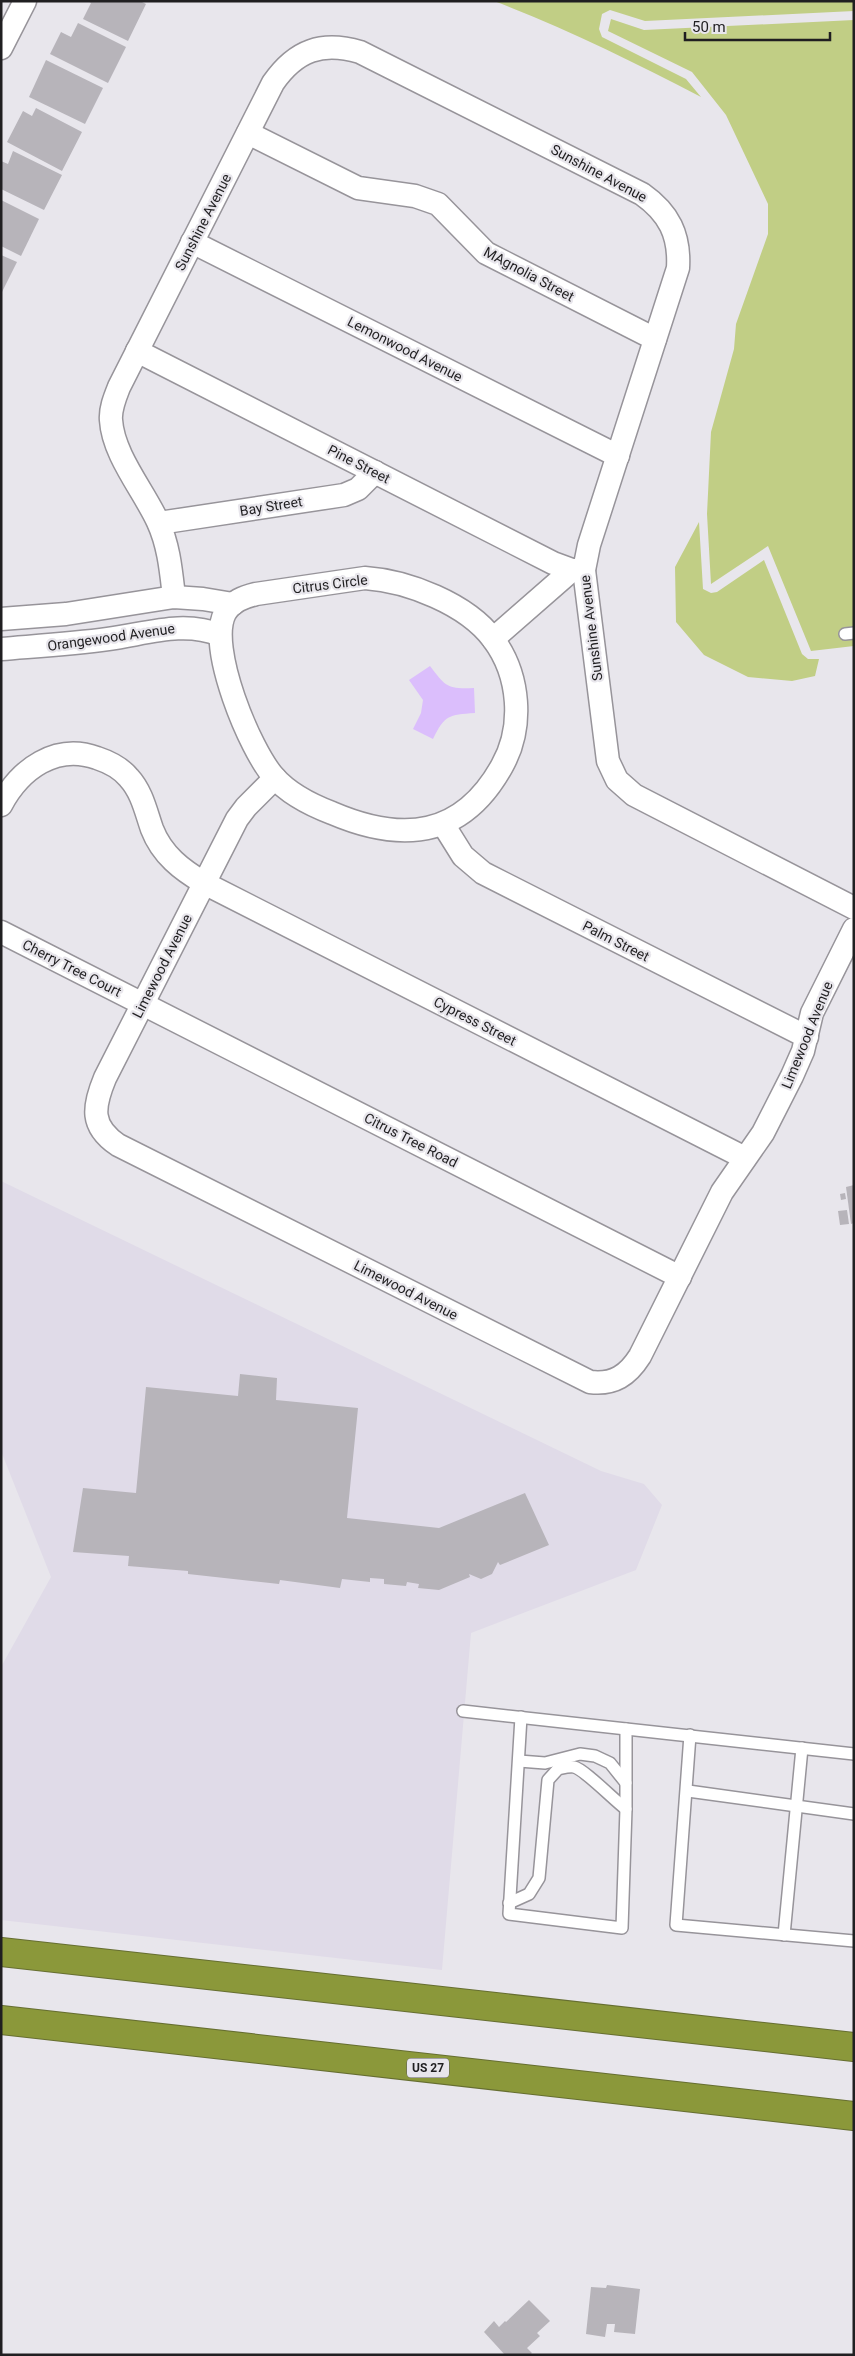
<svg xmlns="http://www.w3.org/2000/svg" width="855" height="2356" font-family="Roboto,sans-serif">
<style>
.built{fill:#e0dbe8}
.green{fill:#c1ce85}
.water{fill:#dbbefc}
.building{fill:#b7b4ba}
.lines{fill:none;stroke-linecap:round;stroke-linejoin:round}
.lane-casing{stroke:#97949a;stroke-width:14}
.street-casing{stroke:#97949a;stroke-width:25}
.highway-casing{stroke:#666e31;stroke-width:30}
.lane{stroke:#fff;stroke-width:11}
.street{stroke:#fff;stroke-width:22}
.highway{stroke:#8b983a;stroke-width:28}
.labels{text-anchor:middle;stroke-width:4.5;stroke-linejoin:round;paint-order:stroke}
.shield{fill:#e8e6ec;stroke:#5c5b5e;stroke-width:1}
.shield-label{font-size:12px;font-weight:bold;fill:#201f21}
.street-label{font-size:14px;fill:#201f21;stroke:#e8e6ec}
</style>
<rect width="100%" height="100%" fill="#e8e6ec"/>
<polygon class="built" points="1,1181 601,1471 644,1484 662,1505 636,1570 471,1633 442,1970 1,1920 1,1667 51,1577 1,1451"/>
<g class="green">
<path d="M494 1H854V11L645 21 610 10 602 14 599 29 602 37 686 79 701 97C634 62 565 28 494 1Z"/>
<polygon points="611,19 644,30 854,20 854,646 811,651 768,546 711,584 707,514 711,432 734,349 736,324 768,234 768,204 726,115 692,72 608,31"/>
<polygon points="699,522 703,589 711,593 717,592 764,560 802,654 808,659 819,659 815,676 792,681 748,677 704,655 676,622 675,567"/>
</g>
<path class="water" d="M430 666C446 687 447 689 474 688L475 713C448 715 445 715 433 739L413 729 421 713 423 700 409 680Z"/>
<g class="building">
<polygon points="88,1 140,1 146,4 128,41 83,19 91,3"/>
<polygon points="78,23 126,47 108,83 50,54 61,32 71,37"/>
<polygon points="46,60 103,88 85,124 29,97"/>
<polygon points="36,108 82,132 62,171 7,142 23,111 32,116"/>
<polygon points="13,151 62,175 44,210 1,189 1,161 8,164"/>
<polygon points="1,200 39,219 21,256 1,246"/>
<polygon points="1,255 17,262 1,294"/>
<polygon points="854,1185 854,1223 851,1224 846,1187"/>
<polygon points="845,1193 846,1199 841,1200 840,1194"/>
<polygon points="847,1210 849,1224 840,1225 838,1211"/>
<polygon points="240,1374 277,1378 276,1400 358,1408 347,1518 439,1528 525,1493 549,1545 500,1565 498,1562 492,1574 481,1579 469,1574 470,1577 439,1590 418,1588 419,1584 407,1582 406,1586 384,1584 384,1579 370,1578 370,1582 342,1579 340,1588 280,1580 279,1584 188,1574 188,1571 128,1566 129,1556 73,1552 83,1488 136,1493 146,1387 238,1396"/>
<polygon points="607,2285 640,2289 635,2334 614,2332 615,2324 607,2324 605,2337 586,2334 591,2287 606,2288"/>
<polygon points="529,2300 550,2321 537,2333 540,2336 527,2348 532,2353 530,2355 505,2355 484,2332 494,2321 499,2327 505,2321 506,2322"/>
</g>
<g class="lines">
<defs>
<g id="lane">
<polyline points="845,634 854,633"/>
<polyline points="463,1711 854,1754"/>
<polyline points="521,1717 509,1914 622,1928 626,1809 626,1729"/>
<polyline points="690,1735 676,1925 854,1941"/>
<polyline points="519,1761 545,1763 580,1754 595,1756 610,1763 626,1783"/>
<polyline points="688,1791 854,1814"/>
<path d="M509 1903 529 1894 539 1878 548 1780 558 1769C563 1768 569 1766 574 1767 584 1769 615 1801 626 1809"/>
<polyline points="784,1935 802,1748"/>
</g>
<g id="street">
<polyline points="1,48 25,1"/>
<polyline points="248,133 358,188 415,196 438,204 486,253 655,339"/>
<polyline points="192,242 618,456"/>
<polyline points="137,351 553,563 572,570 584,570"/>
<polyline points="159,523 344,495 358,489 375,472"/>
<path d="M365 578C408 581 467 604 493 639 520 675 524 727 502 766 462 838 402 843 332 813 311 805 289 794 274 777 250 750 207 647 225 613 232 601 244 597 256 594Z"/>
<path d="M174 597C171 571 169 546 158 522 144 491 113 455 111 420 110 409 115 397 119 387L273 83C296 50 322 41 360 52L642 194C669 213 680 235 678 268L589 545 584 570 608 761 617 780 634 795 854 908"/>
<polyline points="1,619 66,614 174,597 203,599 233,604"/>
<polyline points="493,639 572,570"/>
<path d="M1 649C37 646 72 644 108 639 146 634 183 620 220 635"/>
<path d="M275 778 246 807 237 819 105 1078C93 1107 90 1126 118 1145L590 1382C614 1385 628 1375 640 1356L722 1192 763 1133 792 1076 803 1051 812 1013 854 929"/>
<path d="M1 805C20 769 56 743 97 758 109 762 121 768 129 778 142 792 146 812 152 829 162 855 182 870 204 883L745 1158"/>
<polyline points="443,824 463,856 483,873 807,1037"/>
<polyline points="1,932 680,1277"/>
</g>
<g id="highway">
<polyline points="1,1952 854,2047"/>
<polyline points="1,2020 854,2116"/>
</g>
</defs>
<use href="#lane" class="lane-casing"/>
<use href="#street" class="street-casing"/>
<use href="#highway" class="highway-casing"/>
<use href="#lane" class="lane"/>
<use href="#street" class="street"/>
<use href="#highway" class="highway"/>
</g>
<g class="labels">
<rect class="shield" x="407" y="2058.5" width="42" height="19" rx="4"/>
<g class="shield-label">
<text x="428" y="2072">US 27</text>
</g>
<g class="street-label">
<text transform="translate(599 173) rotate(28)" y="5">Sunshine Avenue</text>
<text transform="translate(203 222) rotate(-63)" y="5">Sunshine Avenue</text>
<text transform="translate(529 274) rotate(28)" y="5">MAgnolia Street</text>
<text transform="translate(405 349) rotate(27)" y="5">Lemonwood Avenue</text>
<text transform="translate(359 464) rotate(27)" y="5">Pine Street</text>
<text transform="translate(271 506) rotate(-9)" y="5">Bay Street</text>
<text transform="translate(330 584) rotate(-7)" y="5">Citrus Circle</text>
<text transform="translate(591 628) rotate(-97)" y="5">Sunshine Avenue</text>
<text transform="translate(111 637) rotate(-8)" y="5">Orangewood Avenue</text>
<text transform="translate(616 941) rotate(27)" y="5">Palm Street</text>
<text transform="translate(162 966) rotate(-63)" y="5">Limewood Avenue</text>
<text transform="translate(72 968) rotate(27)" y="5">Cherry Tree Court</text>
<text transform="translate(475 1021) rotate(27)" y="5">Cypress Street</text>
<text transform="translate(807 1035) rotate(-68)" y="5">Limewood Avenue</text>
<text transform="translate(411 1140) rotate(27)" y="5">Citrus Tree Road</text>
<text transform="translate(406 1290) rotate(27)" y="5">Limewood Avenue</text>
</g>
</g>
<rect width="855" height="2356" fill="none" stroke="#201f21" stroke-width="5"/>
<path d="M685 32v8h145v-8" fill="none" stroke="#201f21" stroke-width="2.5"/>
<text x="692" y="32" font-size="15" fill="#201f21" stroke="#e8e6ec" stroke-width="4" paint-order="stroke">50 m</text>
</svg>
